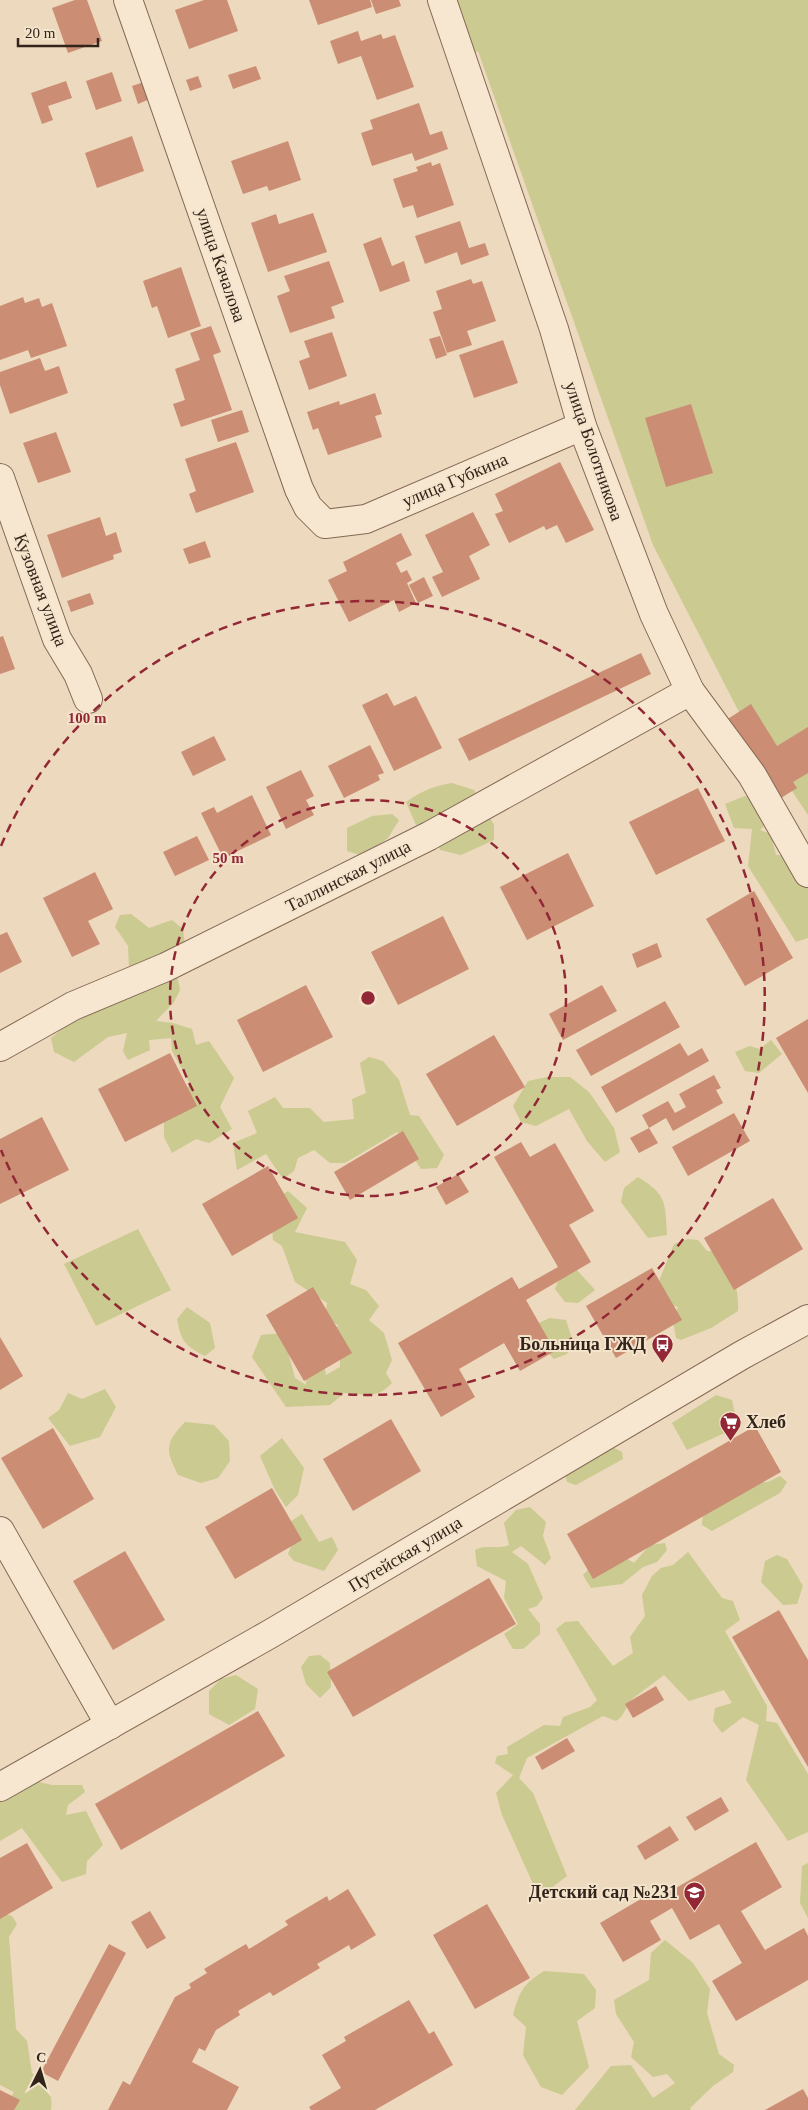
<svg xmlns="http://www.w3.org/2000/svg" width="808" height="2110" font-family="Georgia,serif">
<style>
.green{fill:#caca91}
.building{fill:#cb8d73}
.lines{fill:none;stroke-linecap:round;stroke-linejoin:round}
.minor-casing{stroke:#846956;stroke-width:30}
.minor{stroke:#f8e7d0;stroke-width:28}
.ring{fill:none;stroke:#922735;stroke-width:2.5;stroke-dasharray:9 6}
.labels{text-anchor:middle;stroke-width:4;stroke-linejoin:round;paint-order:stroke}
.street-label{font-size:18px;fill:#33241b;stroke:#f4e4cc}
.poi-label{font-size:18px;font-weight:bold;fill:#33241b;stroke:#f4e4cc;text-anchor:end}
.centre{fill:#922735;stroke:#f4e4cc;stroke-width:2.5}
.ring-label{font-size:15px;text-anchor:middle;font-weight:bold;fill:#922735;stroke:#f4e4cc;stroke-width:4;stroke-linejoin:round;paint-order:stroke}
</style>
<rect width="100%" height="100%" fill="#edd9bd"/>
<g class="green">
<polygon points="435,0 808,0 808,815 738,710 653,545 478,51 469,56"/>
<path d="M452 783 474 790 494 825V840L461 855 440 850 437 841 446 820 416 825 406 802C422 791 433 786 452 783Z"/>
<polygon points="745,796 759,797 767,823 760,830 771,834 776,855 789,856 808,888 808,938 796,942 748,866 752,829 734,828 725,804"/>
<polygon points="392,814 399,820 388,838 363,856 347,851 347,828 372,816"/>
<polygon points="131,914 149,928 172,920 183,929 185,946 176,970 180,990 174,1002 156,1021 173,1023 192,1029 196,1045 209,1041 234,1078 220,1107 232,1129 209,1143 196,1139 172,1153 164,1137 164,1115 190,1084 172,1051 171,1038 149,1040 150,1050 128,1060 123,1051 127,1033 108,1037 74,1062 54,1052 51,1038 62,1029 66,1015 84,1017 85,994 129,968 128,946 115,927 120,915"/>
<polygon points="771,1040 782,1054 759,1073 745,1071 735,1052 750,1046 760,1049"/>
<polygon points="369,1057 383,1061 399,1080 410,1115 419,1116 444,1155 437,1168 421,1169 397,1132 345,1163 330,1163 314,1150 298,1158 294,1171 283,1179 266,1154 237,1170 233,1143 257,1133 248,1111 275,1097 283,1108 310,1108 324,1122 354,1119 352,1099 366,1093 360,1063"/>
<polygon points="547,1077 570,1077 589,1092 614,1128 620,1152 605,1162 587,1141 569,1109 536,1126 521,1122 513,1106 528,1081"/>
<path d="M638 1177C667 1195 665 1202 667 1235L648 1238 621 1202 624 1188Z"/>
<path d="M288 1191 307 1208 295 1232 345 1242 357 1260 350 1284 366 1290 379 1306 369 1320 384 1333 392 1360 386 1373 392 1383C376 1400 365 1394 344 1393L330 1405 286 1407 252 1357 261 1335 283 1333 295 1378 306 1385 308 1357 323 1359 326 1375 340 1367V1354L325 1330 339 1326 325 1317 327 1303 295 1282 282 1246 273 1240 272 1228 276 1199Z"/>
<polygon points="138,1229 171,1290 96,1326 64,1264"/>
<path d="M688 1239 698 1240 707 1251H720C732 1272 739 1286 738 1311L711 1328 681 1340 676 1338 673 1321 678 1307 662 1302 657 1286 674 1244Z"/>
<polygon points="575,1268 595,1290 578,1303 565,1302 555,1289 560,1276"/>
<path d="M187 1307 210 1323 215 1348 205 1356C185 1346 181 1341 177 1319Z"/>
<polygon points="550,1318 566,1320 573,1342 567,1354 554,1359 537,1341 534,1325"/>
<polygon points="105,1389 116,1407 100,1437 70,1446 48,1418 59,1410 68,1393 82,1399"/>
<polygon points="716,1395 732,1400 738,1427 687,1450 672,1423"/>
<path d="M185 1422 214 1425 229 1441 230 1461 218 1478 201 1483 178 1475C165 1449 165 1443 185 1422Z"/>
<polygon points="282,1438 304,1468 298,1495 286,1507 275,1490 260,1456"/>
<polygon points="606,1444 622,1452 623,1459 576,1485 567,1482 564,1469"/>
<polygon points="780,1476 787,1482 780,1493 712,1531 702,1525 703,1511 751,1482 768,1482"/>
<path d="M530 1507 546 1522 543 1536 551 1558 545 1565 521 1546 512 1552 528 1564 543 1598 537 1606 528 1609 540 1624V1634L523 1649H513L504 1634 518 1624 504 1598 506 1581 477 1566 475 1550C486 1544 497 1550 509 1545L504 1523 516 1510Z"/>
<polygon points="302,1514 319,1542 332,1537 338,1550 324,1571 294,1561 288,1554 293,1541 284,1526"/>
<polygon points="665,1543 667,1550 657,1562 643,1567 622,1584 591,1588 583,1575 610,1548 634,1563 650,1545"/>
<polygon points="688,1552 722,1598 733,1601 740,1620 725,1631 767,1706 766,1721 777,1723 808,1774 808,1832 788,1841 746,1780 759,1725 743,1717 722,1733 713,1721 715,1708 732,1703 724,1690 689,1701 664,1675 632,1699 621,1717 616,1721 603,1716 527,1758 519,1778 533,1793 567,1876 550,1889 534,1886 502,1815 496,1793 513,1775 495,1763 497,1756 508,1754 507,1747 544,1725 560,1726 563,1717 590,1707 597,1700 556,1629 565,1622 578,1621 613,1666 633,1653 630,1637 645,1616 642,1595 652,1576 661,1568 673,1565"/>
<polygon points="777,1555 787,1559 803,1586 797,1604 783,1605 761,1582 765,1561"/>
<polygon points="320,1655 330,1663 331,1687 320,1698 306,1684 301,1667 309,1656"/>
<polygon points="236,1675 258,1689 255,1709 229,1725 209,1714 209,1691 221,1679"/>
<polygon points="30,1780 52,1785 82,1785 85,1792 68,1805 66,1815 86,1811 103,1845 87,1861 86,1874 62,1882 22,1828 0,1841 0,1801"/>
<polygon points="808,1863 808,1918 800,1903 802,1866"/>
<path d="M0 1912 12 1916 17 1924 9 1937 16 2029 27 2041 32 2073C45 2084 54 2092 51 2110H4L14 2092 0 2085Z"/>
<polygon points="665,1940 693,1963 710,1989 707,2013 719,2054 734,2065 733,2072 713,2086 690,2108 691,2110 575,2110 611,2066 631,2065 653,2098 675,2083 667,2074 653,2077 631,2057 634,2042 616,2014 614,2000 649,1980 651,1953"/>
<path d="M544 1971 584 1974 596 1990 595 2008 577 2021 589 2067 562 2095 541 2087 523 2055 526 2027 513 2015C520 1991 522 1985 544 1971Z"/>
</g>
<g class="building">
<polygon points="75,0 87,0 102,41 68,53 52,8"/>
<polygon points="204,0 227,0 238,31 189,49 175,10"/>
<polygon points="309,0 370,0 372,7 318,25"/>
<polygon points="371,0 399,0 401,6 376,14"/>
<polygon points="358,31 361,41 381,34 383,39 395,35 414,87 377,100 361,56 338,64 330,41"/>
<polygon points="256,66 261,79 233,89 228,75"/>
<polygon points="112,72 122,101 96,110 86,81"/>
<polygon points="198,76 202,87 190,91 186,80"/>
<polygon points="66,81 72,98 48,106 53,120 42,124 31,93"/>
<polygon points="144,82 150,99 138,104 132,86"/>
<polygon points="419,103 430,135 442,131 448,149 415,161 412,153 372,166 361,133 373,129 370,120"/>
<polygon points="132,136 144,171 97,188 85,153"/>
<polygon points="288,141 301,180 269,191 267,186 243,194 231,161"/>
<polygon points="431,162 432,166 440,163 454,205 417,218 413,205 403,208 393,179 418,171 416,167"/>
<polygon points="313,213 327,252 268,272 251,223 276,214 279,224"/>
<polygon points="460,221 469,248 485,243 489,255 461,265 457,252 425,264 415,236"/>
<polygon points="381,237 392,266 404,261 410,281 380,292 363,244"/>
<polygon points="329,261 344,302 331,307 335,318 290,333 277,296 290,291 284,276"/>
<polygon points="181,267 201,326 168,338 157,306 152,308 143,281"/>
<polygon points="471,279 473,284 482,281 496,321 467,331 472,345 447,353 433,312 442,309 436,291"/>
<polygon points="23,297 25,303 39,298 42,307 52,303 67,346 31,358 28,350 0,360 0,306"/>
<polygon points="211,326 221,352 213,355 232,410 181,427 173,404 185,400 175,369 200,360 190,333"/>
<polygon points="332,332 347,376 309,390 299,361 310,357 304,341"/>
<polygon points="440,336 447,355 436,359 429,339"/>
<polygon points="503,340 518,383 474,398 459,355"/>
<polygon points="40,358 45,371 59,366 68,393 10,414 0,385 0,372"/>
<polygon points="375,393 382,414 375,416 382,437 328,455 318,428 313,430 307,412 339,401 340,405"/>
<polygon points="691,404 713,473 666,487 645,418"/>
<polygon points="242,410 249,432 218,442 211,420"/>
<polygon points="56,432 71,472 38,483 23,443"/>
<polygon points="236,442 254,492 196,513 189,494 196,491 185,459"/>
<polygon points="560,462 594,530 566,543 557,525 546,530 544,526 509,543 495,514 503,511 495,494"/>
<polygon points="473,512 490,545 469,556 480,579 442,597 432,577 443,572 425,535"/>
<polygon points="100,517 106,536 116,532 122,552 113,555 114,559 62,578 47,535"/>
<polygon points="401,533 412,555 396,563 401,573 407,570 412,580 407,583 416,603 399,612 394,600 349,622 328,580 347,571 343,562"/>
<polygon points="205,541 211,557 189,564 183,549"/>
<polygon points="424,577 433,596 418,603 409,585"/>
<polygon points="90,593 94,604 71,612 67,601"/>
<polygon points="3,636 15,669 0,674 0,637"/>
<polygon points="641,653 651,674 469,761 458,739"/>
<polygon points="387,693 394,706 416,696 442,748 394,771 362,705"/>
<polygon points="751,704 777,746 808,727 808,773 793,782 797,788 773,803 723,722"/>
<polygon points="214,736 226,760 193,776 181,752"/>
<polygon points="370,745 384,773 378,775 380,780 344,798 328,766"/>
<polygon points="301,770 314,796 306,800 314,815 286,829 266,787"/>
<polygon points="698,788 725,841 656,875 629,822"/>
<polygon points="252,795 271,835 223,858 201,813 214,807 217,813"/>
<polygon points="197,836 209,860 175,876 163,852"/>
<polygon points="568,853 594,906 527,940 500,887"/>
<polygon points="95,872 113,909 88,921 100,944 72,957 43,898"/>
<polygon points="754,891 793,958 745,986 706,919"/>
<polygon points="443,916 469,969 398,1005 371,952"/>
<polygon points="7,932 22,962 0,973 0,935"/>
<polygon points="657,943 662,957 637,968 632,954"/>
<polygon points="306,985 333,1037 263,1072 237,1020"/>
<polygon points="602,985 617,1011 563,1040 549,1014"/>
<polygon points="665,1001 680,1027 591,1076 576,1050"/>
<polygon points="808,1019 808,1093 776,1038"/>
<polygon points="494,1035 525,1087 457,1126 426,1074"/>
<polygon points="680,1043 688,1056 702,1048 709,1061 616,1113 601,1087"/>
<polygon points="170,1053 197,1106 125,1142 98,1089"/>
<polygon points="714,1075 721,1088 716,1090 723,1103 673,1131 666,1118 649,1128 642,1115 668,1101 675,1113 686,1107 679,1094"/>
<polygon points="734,1113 750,1141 688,1176 672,1147"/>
<polygon points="42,1117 69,1170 0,1204 0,1139"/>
<polygon points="649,1128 658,1143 639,1153 630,1138"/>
<polygon points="403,1131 419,1159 350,1200 334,1172"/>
<polygon points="521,1142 530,1157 555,1143 594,1211 569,1225 591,1262 526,1300 555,1351 520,1371 504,1343 459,1369 475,1397 441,1417 398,1343 512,1277 519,1289 558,1267 494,1157"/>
<polygon points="268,1166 298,1218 232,1256 202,1204"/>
<polygon points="458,1174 469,1192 446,1205 436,1187"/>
<polygon points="773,1198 803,1249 734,1290 704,1238"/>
<polygon points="652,1268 682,1320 616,1358 586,1306"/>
<polygon points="313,1287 352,1353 304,1381 266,1315"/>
<polygon points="0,1337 23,1376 0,1390"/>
<polygon points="391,1419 421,1471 353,1511 323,1459"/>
<polygon points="755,1426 781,1472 593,1579 567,1534"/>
<polygon points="53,1428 94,1499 43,1529 1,1458"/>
<polygon points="272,1488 302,1540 235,1579 205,1527"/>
<polygon points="125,1551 165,1620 113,1650 73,1581"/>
<polygon points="489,1578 516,1624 353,1717 327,1672"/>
<polygon points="779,1610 808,1660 808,1767 732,1637"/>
<polygon points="656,1686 664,1700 633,1718 625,1704"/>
<polygon points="258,1711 285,1756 121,1850 95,1804"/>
<polygon points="567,1738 575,1751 542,1770 535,1757"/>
<polygon points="721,1797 729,1811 695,1831 686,1817"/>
<polygon points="670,1826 679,1840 645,1860 637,1846"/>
<polygon points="756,1842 782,1887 741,1911 765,1950 804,1928 808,1936 808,1980 736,2021 712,1981 742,1963 719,1924 690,1940 672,1908 650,1921 661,1940 623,1962 600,1923 651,1893 655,1900"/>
<polygon points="27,1843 53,1888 0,1919 0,1858"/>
<polygon points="348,1889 376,1935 351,1950 349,1945 317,1964 320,1968 273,1996 270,1992 238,2011 240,2015 216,2030 205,2051 199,2048 192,2062 239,2087 227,2110 108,2110 123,2081 130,2085 175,1997 191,1988 189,1984 207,1973 204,1969 246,1944 249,1949 288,1925 285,1921 327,1896 329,1901"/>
<polygon points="487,1904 530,1978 475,2009 433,1935"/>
<polygon points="150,1911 166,1938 147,1949 131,1922"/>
<polygon points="109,1944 126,1953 58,2081 41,2072"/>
<polygon points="409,2000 429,2034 434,2031 453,2065 375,2110 311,2110 309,2107 341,2088 322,2055 346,2041 344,2037"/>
<polygon points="803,2089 808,2098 808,2110 765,2110"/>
<polygon points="0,2090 20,2100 14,2110 0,2110"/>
</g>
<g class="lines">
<defs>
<g id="minor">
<polyline points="128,0 299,489 308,507 325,524 366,519 582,426"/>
<polyline points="442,0 554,329 582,426 654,614 690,691 752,775 808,873"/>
<polyline points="0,478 57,639 78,674 88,699"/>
<polyline points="0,1047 73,1006 166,967 429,836 690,691"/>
<polyline points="0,1531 110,1725"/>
<polyline points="0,1787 270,1634 742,1355 808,1319"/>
</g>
</defs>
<use href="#minor" class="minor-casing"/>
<use href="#minor" class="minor"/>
</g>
<g class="ring">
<circle cx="368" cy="998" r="198"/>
<path d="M1 846A397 397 0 1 1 1 1150"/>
</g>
<defs>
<symbol id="bus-pin" viewBox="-11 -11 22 30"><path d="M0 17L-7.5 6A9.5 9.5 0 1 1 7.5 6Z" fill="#922735" stroke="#f4e4cc"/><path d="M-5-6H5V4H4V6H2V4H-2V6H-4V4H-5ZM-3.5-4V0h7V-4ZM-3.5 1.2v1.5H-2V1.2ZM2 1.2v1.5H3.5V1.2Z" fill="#fff"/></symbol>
<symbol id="supermarket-pin" viewBox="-11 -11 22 30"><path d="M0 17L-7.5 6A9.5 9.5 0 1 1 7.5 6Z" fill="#922735" stroke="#f4e4cc"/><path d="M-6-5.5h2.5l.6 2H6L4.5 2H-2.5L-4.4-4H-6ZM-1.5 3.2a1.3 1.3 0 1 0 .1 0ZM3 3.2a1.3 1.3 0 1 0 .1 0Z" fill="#fff"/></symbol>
<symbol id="school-pin" viewBox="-11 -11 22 30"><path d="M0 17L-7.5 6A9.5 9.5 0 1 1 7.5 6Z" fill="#922735" stroke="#f4e4cc"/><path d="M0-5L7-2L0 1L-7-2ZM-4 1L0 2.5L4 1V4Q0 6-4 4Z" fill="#fff"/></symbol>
</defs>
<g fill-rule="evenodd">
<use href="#bus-pin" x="650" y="1332" width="25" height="34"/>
<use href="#supermarket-pin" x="718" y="1410" width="25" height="34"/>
<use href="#school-pin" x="682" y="1880" width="25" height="34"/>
</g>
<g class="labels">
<g class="street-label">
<text transform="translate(221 265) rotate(71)" y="6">улица Качалова</text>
<text transform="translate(594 451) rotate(71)" y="6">улица Болотникова</text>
<text transform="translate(455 480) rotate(-23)" y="6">улица Губкина</text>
<text transform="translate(41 590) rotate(69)" y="6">Кузовная улица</text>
<text transform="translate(348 876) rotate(-27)" y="6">Таллинская улица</text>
<text transform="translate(405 1554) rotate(-31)" y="6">Путейская улица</text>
</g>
<g class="poi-label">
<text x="646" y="1350">Больница ГЖД</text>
<text x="746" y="1428" text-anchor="start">Хлеб</text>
<text x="678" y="1898">Детский сад №231</text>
</g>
</g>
<circle cx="368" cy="998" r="8" class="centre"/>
<g class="ring-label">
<text x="87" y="723">100 m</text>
<text x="228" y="863">50 m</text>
</g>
<g transform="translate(40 2070) rotate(5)" stroke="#f4e4cc" stroke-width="4" paint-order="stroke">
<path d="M0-4L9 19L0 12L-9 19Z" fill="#33241b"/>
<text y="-8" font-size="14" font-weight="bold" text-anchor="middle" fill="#33241b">С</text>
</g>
<path d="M18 38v8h80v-8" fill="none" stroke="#33241b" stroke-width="2.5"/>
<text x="25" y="38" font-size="15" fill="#33241b" stroke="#f4e4cc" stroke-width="4" paint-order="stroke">20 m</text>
</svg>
